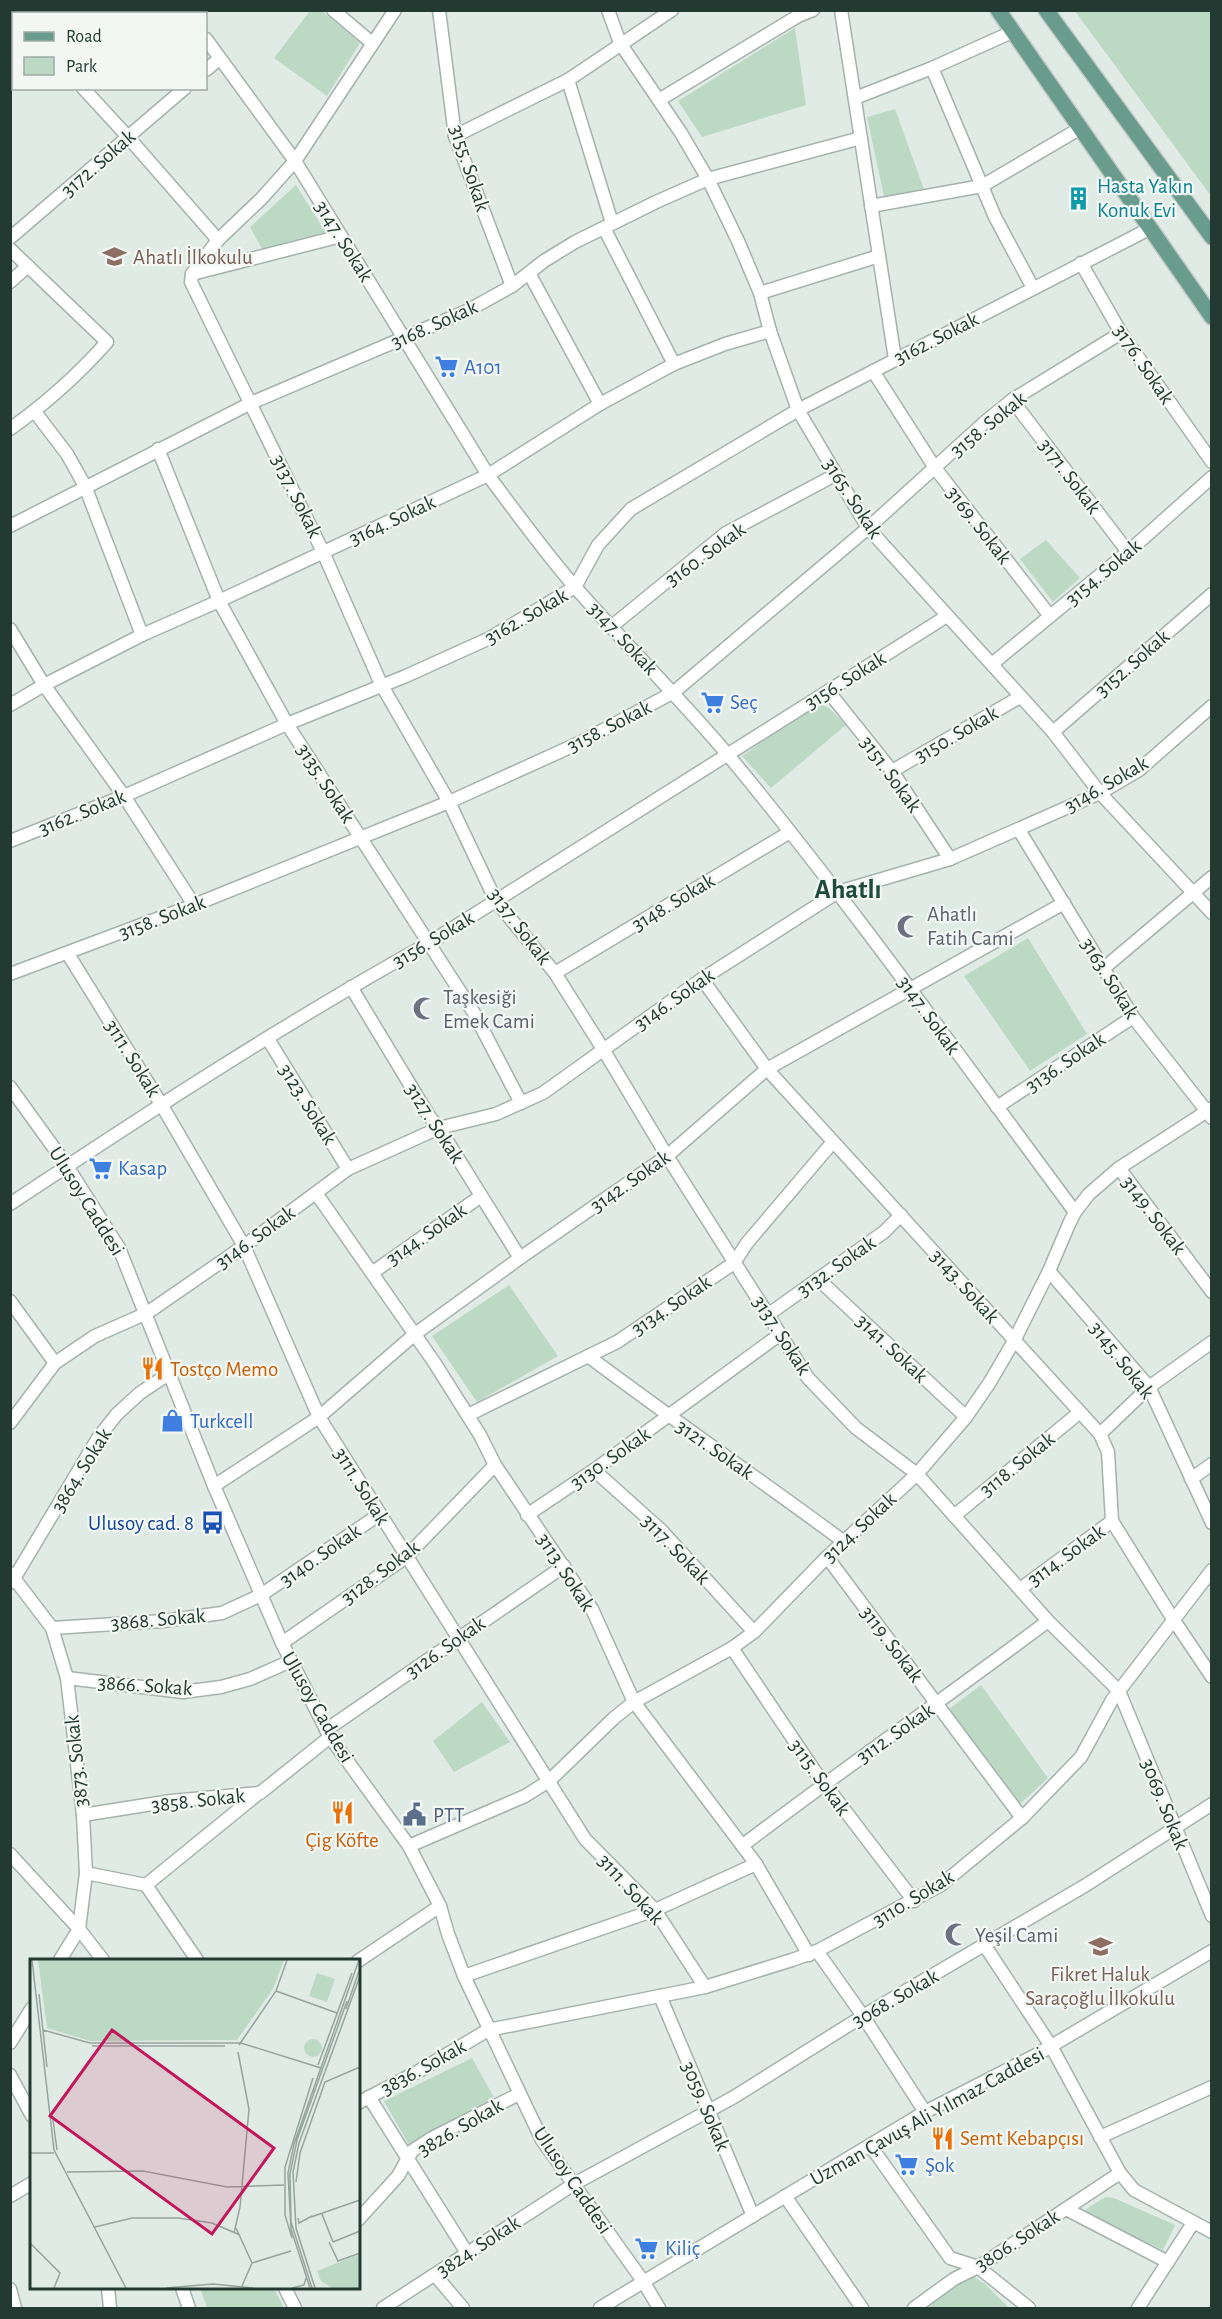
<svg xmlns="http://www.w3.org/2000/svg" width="1222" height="2319" font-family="'Alegreya Sans',sans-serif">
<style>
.green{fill:#bcdac3}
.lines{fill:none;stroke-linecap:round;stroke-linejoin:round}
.minor-casing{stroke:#a4b2ad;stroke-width:15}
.major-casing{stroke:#c1c8c6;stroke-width:18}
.minor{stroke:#fff;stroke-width:12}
.major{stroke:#6a9c8d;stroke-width:15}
.labels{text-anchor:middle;stroke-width:4.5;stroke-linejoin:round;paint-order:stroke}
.street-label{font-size:21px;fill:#233a33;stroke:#f2f7f4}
.culture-label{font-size:21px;fill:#0d838f;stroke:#f2f7f4;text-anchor:start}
.education-label{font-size:21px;fill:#785e54;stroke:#f2f7f4;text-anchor:start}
.shop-label{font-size:21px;fill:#366cbe;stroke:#f2f7f4;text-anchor:start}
.worship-label{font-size:21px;fill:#5b616d;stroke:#f2f7f4;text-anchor:start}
.food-label{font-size:21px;fill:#c56008;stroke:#f2f7f4;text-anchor:start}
.transit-label{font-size:21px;fill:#164399;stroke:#f2f7f4;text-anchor:end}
.service-label{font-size:21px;fill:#4e5e75;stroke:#f2f7f4;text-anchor:start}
.district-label{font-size:27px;font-weight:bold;fill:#214a3e;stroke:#f2f7f4}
.inset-road{fill:none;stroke:#95a49e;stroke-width:1.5}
.view{fill:#c2185b;fill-opacity:0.15;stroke:#c2185b;stroke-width:3}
.inset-edge{fill:none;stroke:#233a33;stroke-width:3}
</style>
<rect width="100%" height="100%" fill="#e1ebe6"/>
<g class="green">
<polygon points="310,11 322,11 360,43 327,96 274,58"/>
<polygon points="1075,11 1211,11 1211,196"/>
<polygon points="795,28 806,105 702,137 678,101"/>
<polygon points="895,109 925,192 885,201 867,117"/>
<polygon points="296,185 326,233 262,249 250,227"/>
<polygon points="1046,540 1080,578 1053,602 1020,559"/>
<polygon points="819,704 829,708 846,725 771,788 742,756 810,708"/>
<polygon points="1028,938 1087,1034 1030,1071 964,976"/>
<polygon points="509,1285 558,1356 477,1402 432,1336"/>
<polygon points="981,1685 1048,1778 1019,1805 949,1709"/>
<polygon points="482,1702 510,1742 454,1772 433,1741"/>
<polygon points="472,2058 496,2101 409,2145 384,2101"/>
<polygon points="1105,2197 1114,2198 1175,2225 1163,2250 1082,2212"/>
<polygon points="971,2275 985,2284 1009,2308 928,2308 951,2285"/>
<polygon points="200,2288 274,2288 284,2308 207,2308"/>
</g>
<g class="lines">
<defs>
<g id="minor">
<polyline points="185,10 187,14"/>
<polyline points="333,10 372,43"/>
<polyline points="439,10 455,136 512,286"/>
<polyline points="608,10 620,43 681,133 708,179 738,241 760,293 770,331 798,410 868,528 1053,732 1100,793 1212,913"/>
<polyline points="841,10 895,359"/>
<path d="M206 39 295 161 488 475C516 513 544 551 575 587 625 644 679 697 728 755 850 902 961 1059 1075 1212"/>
<polyline points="932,68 995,217 1033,288"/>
<polyline points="206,70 219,59"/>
<polyline points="568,80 612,223"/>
<polyline points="83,88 128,137 218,240 192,274 191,282 323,552 381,684 449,802 496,901 555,973 603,1049 667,1156 808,1378 856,1428 917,1474 1048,1621 1119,1691 1212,1916"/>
<polyline points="855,98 932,68 1012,32"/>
<polyline points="659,100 798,16 813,10"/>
<polyline points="455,136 568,80 672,10"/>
<polyline points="871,206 982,186 1079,129"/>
<polyline points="604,228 674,364"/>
<polyline points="10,238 185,88"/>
<polyline points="218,240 262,198 295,161 395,10"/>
<path d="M10 249 107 342C78 375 45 404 10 429"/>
<polyline points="1081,263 1121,333 1212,462"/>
<polyline points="529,273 600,404"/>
<polyline points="192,274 341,236"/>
<polyline points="10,282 28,266"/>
<polyline points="760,293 879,256"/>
<polyline points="873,371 935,468 1050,616"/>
<polyline points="1012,400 1128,552"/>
<polyline points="35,412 67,454 85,486 142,635"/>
<polyline points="158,449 219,601 287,724 474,1013 521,1103"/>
<polyline points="10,526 251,403 467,311 512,286 544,261 575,242 656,202 708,179 861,138"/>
<polyline points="612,626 726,533 835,475"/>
<polyline points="10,629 44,685 124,796 194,905"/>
<polyline points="992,664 1128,552 1212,477"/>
<polyline points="828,691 892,771 950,859"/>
<polyline points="10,705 44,685 142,635 219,601 488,475 600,404 674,364 725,344 770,331"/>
<polyline points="1053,732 1212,594"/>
<polyline points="892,771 1020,697"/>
<polyline points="1019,830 1133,1017 1212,1118"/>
<polyline points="10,841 124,796 287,724 406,676 490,638 575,587 598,545 631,509 798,410 1149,229"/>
<polyline points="68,954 161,1104 244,1246 319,1417 585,1839 655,1910 705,1987"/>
<polyline points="1104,968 1212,877"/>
<polyline points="555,973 790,832"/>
<polyline points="10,974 194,905 449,802 579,743 674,692 868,528 985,422 1012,400 1121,333"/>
<polyline points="702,979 767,1069 1100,1434 1108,1452 1112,1521 1173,1619 1212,1677"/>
<polyline points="351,987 429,1116 439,1128 520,1258"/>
<polyline points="268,1039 348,1169"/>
<polyline points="10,1087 67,1166 119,1248 214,1486 282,1643 330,1737 409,1846 440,1906 448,1934 464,1976 542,2140 643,2281 659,2308"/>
<polyline points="997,1107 1133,1017"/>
<polyline points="1119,1168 1212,1292"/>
<polyline points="316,1193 434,1362 480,1435 495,1465 592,1609 634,1702 756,1864 809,1955"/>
<path d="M10 1204C147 1113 285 1023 429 943L947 616"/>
<polyline points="1049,1271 1149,1387 1212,1523"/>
<polyline points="372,1273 481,1196"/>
<polyline points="818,1279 966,1417"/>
<polyline points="10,1301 55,1363"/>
<polyline points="769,1314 884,1232 901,1215"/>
<path d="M588 1356C672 1419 759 1479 843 1541"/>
<polyline points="468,1415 617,1342 734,1263 747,1243 832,1143"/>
<polyline points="10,1423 55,1363 95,1336 147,1313 244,1246 348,1169 439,1128 496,1114 543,1093 702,979 838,892 950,859 1100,793 1139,770 1212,706"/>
<polyline points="1100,1434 1149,1387 1212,1342"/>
<polyline points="594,1470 661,1530 754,1632"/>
<polyline points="1191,1479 1212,1464"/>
<polyline points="214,1486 319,1417 415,1334 520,1258 667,1156 767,1069 1064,903"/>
<polyline points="527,1515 594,1470 779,1335"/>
<polyline points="954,1516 1080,1412"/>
<polyline points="827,1557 1022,1818"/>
<polyline points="10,1573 52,1628 67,1678 83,1815 86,1873 79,1929 60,1960"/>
<polyline points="12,1582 98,1438 117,1414 140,1393 170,1373"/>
<polyline points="1020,1589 1112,1521"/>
<polyline points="52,1628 163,1621 222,1613 261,1595 380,1514"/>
<polyline points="282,1643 406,1557 495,1465"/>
<polyline points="732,1648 814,1770 914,1901"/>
<polyline points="67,1678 183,1692 221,1687 250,1679 291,1661"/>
<polyline points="326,1730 564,1566"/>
<polyline points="83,1815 171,1801 260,1793 330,1737"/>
<path d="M743 1845C843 1769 947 1697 1048 1621"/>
<polyline points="409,1846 525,1796 549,1781 614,1718 634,1702 732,1648 754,1632 827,1557 917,1474 966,1417 990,1382 1014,1341 1049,1271 1069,1224 1075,1212 1089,1194 1119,1168 1212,1108"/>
<polyline points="10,1854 79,1929 103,1960"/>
<polyline points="86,1873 146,1885 197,1960"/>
<polyline points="146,1885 259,1793"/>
<polyline points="985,1946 1051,2046 1120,2173 1134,2190 1212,2232"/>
<polyline points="817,1951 863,2016 925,2112"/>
<polyline points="358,1961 440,1906"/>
<polyline points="464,1976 655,1910 756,1864"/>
<polyline points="660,1996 753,2216"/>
<polyline points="10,2043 32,2008"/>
<polyline points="10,2075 32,2116"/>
<polyline points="369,2097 467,2253"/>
<polyline points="358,2103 419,2071 488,2030 705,1987 792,1960 817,1951 941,1885 1022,1818 1081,1757 1112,1700 1212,1570"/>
<polyline points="1100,2137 1212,2087"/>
<polyline points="870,2145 950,2258 978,2267 1029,2308"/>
<polyline points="10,2196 32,2183"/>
<polyline points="785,2196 862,2308"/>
<polyline points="1066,2209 1168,2262"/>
<polyline points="358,2220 398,2176 412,2151 432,2138 519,2094"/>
<polyline points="435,2275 463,2308"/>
<polyline points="108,2288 110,2308"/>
<polyline points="182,2288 189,2308"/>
<polyline points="285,2288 295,2308"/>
<polyline points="10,2289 15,2308"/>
<polyline points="383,2308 574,2184 734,2097 863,2016 1086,1885 1212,1804"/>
<polyline points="600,2308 925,2112 1036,2055 1212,1951"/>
<polyline points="914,2308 954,2279 978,2267 1120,2173"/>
<polyline points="1138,2308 1193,2223"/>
</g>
<g id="major">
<polyline points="998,10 1212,317"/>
<polyline points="1046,10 1212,237"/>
<polyline points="42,14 45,10"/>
<polyline points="10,42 14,39"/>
</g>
</defs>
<use href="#minor" class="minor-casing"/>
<use href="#major" class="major-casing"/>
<use href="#minor" class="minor"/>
<use href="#major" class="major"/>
</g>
<defs>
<symbol id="building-bare" viewBox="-9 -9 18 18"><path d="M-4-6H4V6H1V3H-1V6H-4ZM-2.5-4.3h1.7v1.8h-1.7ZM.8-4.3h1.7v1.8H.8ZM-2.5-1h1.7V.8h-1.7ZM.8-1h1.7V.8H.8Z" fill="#0f9aa8" stroke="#f2f7f4" stroke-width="2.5" paint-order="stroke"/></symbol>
<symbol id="school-bare" viewBox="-9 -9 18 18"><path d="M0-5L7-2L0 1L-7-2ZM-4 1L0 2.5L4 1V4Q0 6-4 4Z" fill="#8d6e63" stroke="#f2f7f4" stroke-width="2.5" paint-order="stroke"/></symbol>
<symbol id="supermarket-bare" viewBox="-9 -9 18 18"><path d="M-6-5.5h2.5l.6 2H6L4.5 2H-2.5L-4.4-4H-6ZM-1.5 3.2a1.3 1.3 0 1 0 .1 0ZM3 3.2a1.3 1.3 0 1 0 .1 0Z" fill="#3f7fe0" stroke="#f2f7f4" stroke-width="2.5" paint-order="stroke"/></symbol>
<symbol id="mosque-bare" viewBox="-9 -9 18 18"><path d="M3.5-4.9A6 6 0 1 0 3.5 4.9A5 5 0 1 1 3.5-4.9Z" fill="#6b7280" stroke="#f2f7f4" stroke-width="2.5" paint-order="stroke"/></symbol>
<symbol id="restaurant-bare" viewBox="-9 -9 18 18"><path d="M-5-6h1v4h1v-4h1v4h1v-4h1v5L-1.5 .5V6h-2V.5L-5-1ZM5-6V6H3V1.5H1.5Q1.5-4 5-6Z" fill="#e8710a" stroke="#f2f7f4" stroke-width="2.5" paint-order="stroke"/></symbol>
<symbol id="shop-bare" viewBox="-9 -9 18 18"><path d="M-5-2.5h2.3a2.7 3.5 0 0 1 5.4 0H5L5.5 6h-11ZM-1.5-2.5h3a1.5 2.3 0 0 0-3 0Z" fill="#3f7fe0" stroke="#f2f7f4" stroke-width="2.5" paint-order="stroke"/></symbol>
<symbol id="bus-bare" viewBox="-9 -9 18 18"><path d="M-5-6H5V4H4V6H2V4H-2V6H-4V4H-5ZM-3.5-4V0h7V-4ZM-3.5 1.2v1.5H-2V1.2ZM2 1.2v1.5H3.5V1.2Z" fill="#1a4fb4" stroke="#f2f7f4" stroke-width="2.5" paint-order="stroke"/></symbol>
<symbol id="civic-bare" viewBox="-9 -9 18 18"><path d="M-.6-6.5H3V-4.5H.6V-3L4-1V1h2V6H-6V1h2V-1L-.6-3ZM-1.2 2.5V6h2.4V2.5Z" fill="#5c6f8a" stroke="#f2f7f4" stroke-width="2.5" paint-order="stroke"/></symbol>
</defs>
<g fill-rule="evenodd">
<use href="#building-bare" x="1062" y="182" width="33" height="33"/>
<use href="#school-bare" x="98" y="240" width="33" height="33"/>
<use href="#supermarket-bare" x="430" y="350" width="33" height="33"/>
<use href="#supermarket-bare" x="696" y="686" width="33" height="33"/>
<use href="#mosque-bare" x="892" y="910" width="33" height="33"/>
<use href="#mosque-bare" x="408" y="992" width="33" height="33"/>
<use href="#supermarket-bare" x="84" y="1152" width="33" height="33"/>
<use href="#restaurant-bare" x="136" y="1352" width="33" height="33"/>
<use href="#shop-bare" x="156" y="1404" width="33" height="33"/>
<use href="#bus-bare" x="196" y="1506" width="33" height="33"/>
<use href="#restaurant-bare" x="326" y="1796" width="33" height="33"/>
<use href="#civic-bare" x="398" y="1798" width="33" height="33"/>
<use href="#mosque-bare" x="940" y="1918" width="33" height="33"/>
<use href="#school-bare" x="1084" y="1930" width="33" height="33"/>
<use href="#restaurant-bare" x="926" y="2122" width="33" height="33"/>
<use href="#supermarket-bare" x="890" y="2148" width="33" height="33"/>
<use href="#supermarket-bare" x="630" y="2232" width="33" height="33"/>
</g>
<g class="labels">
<g class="street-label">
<text transform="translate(98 163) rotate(-41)" y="7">3172. Sokak</text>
<text transform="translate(470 168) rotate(72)" y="7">3155. Sokak</text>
<text transform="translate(344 241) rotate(58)" y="7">3147. Sokak</text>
<text transform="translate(434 324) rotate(-24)" y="7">3168. Sokak</text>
<text transform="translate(936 338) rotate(-27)" y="7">3162. Sokak</text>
<text transform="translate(1144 364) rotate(56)" y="7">3176. Sokak</text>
<text transform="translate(988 424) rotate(-39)" y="7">3158. Sokak</text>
<text transform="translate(1070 476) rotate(53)" y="7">3171. Sokak</text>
<text transform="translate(297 496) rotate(64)" y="7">3137. Sokak</text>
<text transform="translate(853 498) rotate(57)" y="7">3165. Sokak</text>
<text transform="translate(392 520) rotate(-25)" y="7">3164. Sokak</text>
<text transform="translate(979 525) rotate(52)" y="7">3169. Sokak</text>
<text transform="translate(705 554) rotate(-36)" y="7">3160. Sokak</text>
<text transform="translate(1103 572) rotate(-40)" y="7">3154. Sokak</text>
<text transform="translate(526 616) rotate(-30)" y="7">3162. Sokak</text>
<text transform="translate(623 638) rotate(47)" y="7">3147. Sokak</text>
<text transform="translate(1132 663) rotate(-41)" y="7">3152. Sokak</text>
<text transform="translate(845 680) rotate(-32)" y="7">3156. Sokak</text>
<text transform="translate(609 726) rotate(-27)" y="7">3158. Sokak</text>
<text transform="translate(956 734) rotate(-30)" y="7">3150. Sokak</text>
<text transform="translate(891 774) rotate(54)" y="7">3151. Sokak</text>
<text transform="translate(326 783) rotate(57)" y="7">3135. Sokak</text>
<text transform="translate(1106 784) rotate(-30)" y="7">3146. Sokak</text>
<text transform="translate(82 812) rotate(-22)" y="7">3162. Sokak</text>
<text transform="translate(673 902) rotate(-31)" y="7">3148. Sokak</text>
<text transform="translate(162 917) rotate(-21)" y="7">3158. Sokak</text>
<text transform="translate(520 926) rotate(53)" y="7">3137. Sokak</text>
<text transform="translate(433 939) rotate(-31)" y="7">3156. Sokak</text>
<text transform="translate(1110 978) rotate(58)" y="7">3163. Sokak</text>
<text transform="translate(674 999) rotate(-35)" y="7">3146. Sokak</text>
<text transform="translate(929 1015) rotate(54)" y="7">3147. Sokak</text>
<text transform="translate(133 1058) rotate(58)" y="7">3111. Sokak</text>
<text transform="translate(1065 1062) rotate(-34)" y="7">3136. Sokak</text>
<text transform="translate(308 1104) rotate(58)" y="7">3123. Sokak</text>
<text transform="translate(435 1123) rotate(57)" y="7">3127. Sokak</text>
<text transform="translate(630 1181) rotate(-35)" y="7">3142. Sokak</text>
<text transform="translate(87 1201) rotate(58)" y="7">Ulusoy Caddesi</text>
<text transform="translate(1154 1215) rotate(53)" y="7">3149. Sokak</text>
<text transform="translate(426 1234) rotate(-35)" y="7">3144. Sokak</text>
<text transform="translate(255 1237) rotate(-36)" y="7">3146. Sokak</text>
<text transform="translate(836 1266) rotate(-35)" y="7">3132. Sokak</text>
<text transform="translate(965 1286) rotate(48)" y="7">3143. Sokak</text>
<text transform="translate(671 1305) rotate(-34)" y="7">3134. Sokak</text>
<text transform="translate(782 1335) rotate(57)" y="7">3137. Sokak</text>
<text transform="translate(892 1348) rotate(43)" y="7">3141. Sokak</text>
<text transform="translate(1122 1360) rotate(52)" y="7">3145. Sokak</text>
<text transform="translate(715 1449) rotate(35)" y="7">3121. Sokak</text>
<text transform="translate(610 1458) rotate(-35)" y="7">3130. Sokak</text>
<text transform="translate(1017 1464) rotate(-39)" y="7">3118. Sokak</text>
<text transform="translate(81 1470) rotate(-58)" y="7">3864. Sokak</text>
<text transform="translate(362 1486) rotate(58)" y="7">3111. Sokak</text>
<text transform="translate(859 1527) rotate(-43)" y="7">3124. Sokak</text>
<text transform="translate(676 1549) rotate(46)" y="7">3117. Sokak</text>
<text transform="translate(320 1555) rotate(-35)" y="7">3140. Sokak</text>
<text transform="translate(1066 1555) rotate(-36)" y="7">3114. Sokak</text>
<text transform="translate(380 1572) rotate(-37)" y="7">3128. Sokak</text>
<text transform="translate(566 1572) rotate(57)" y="7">3113. Sokak</text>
<text transform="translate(158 1619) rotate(-5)" y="7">3868. Sokak</text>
<text transform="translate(892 1644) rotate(53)" y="7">3119. Sokak</text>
<text transform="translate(445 1647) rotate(-35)" y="7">3126. Sokak</text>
<text transform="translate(145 1685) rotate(4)" y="7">3866. Sokak</text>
<text transform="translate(318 1707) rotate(60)" y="7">Ulusoy Caddesi</text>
<text transform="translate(895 1733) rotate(-35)" y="7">3112. Sokak</text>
<text transform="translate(76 1761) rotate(-96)" y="7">3873. Sokak</text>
<text transform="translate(820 1777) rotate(54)" y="7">3115. Sokak</text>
<text transform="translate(198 1800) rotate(-6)" y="7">3858. Sokak</text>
<text transform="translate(1165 1804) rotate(68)" y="7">3069. Sokak</text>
<text transform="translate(631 1889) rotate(48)" y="7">3111. Sokak</text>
<text transform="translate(913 1898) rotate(-31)" y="7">3110. Sokak</text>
<text transform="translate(895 1998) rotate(-30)" y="7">3068. Sokak</text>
<text transform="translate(423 2067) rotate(-29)" y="7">3836. Sokak</text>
<text transform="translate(706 2106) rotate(67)" y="7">3059. Sokak</text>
<text transform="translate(927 2116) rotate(-29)" y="7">Uzman Çavuş Ali Yılmaz Caddesi</text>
<text transform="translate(460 2127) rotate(-30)" y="7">3826. Sokak</text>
<text transform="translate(573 2180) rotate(56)" y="7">Ulusoy Caddesi</text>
<text transform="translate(1017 2240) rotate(-33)" y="7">3806. Sokak</text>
<text transform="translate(478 2246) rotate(-33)" y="7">3824. Sokak</text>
</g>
<g class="culture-label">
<text x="1097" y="193">Hasta Yakın<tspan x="1097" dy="24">Konuk Evi</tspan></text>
</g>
<g class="education-label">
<text x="133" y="264">Ahatlı İlkokulu</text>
<text x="1100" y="1981" text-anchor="middle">Fikret Haluk<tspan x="1100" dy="24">Saraçoğlu İlkokulu</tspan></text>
</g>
<g class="shop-label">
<text x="464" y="374">A101</text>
<text x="730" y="709">Seç</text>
<text x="118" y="1175">Kasap</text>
<text x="190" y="1428">Turkcell</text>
<text x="925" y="2172">Şok</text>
<text x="665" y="2255">Kiliç</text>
</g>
<g class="worship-label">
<text x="927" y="921">Ahatlı<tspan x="927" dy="24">Fatih Cami</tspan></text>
<text x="443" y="1004">Taşkesiği<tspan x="443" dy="24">Emek Cami</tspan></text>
<text x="975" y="1942">Yeşil Cami</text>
</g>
<g class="food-label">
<text x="170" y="1376">Tostço Memo</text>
<text x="342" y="1847" text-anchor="middle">Çig Köfte</text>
<text x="960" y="2145">Semt Kebapçısı</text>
</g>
<g class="transit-label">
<text x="194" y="1530">Ulusoy cad. 8</text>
</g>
<g class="service-label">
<text x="433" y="1822">PTT</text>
</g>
<g class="district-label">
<text x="848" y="898">Ahatlı</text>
</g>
</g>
<g transform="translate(30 1959)">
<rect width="330" height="330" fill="#e1ebe6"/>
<path d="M8 1H254L243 30 207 81 60 82 17 69ZM287 14 305 20 297 43 279 37ZM274 89a9 9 0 1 1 18 0a9 9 0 1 1-18 0ZM330 295V329H302L291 322 287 312Z" fill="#bcdac3"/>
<path class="inset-road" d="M2 1 24 191M246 32 307 54M9 35 17 108M316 50 329 12M13 71 60 84H211L291 109M209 86 246 32 257 1M62 87H195M288 106 322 14M0 142V168M23 161 27 191M24 191 96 329M0 194H24M37 213 113 212 197 228 254 226M266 223 270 194 295 123 330 108M292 255 303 283M281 258 330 241M268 259 269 264 282 257M65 268 102 259H148L182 264 210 276M206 269 222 304M204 274 210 248 219 150 208 93M262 279 255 256V208L283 119M299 283 308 302 330 294M303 283 330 272M0 284 30 314 24 329M212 327 222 304 261 292M136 329 183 325 223 329M262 329 274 326 276 319M280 329 261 270 258 214 264 185 329 1M282 329 261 263 260 215 267 181 317 42M285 329 266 269 263 213 269 184 330 17"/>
<path class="view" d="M82 71 244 189 182 275 20 157Z"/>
<rect width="330" height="330" class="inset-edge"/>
</g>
<rect width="1222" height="2319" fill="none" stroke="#233a33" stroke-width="24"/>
<rect x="12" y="12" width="195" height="78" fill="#f2f7f4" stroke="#9faba7" stroke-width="1.5"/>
<rect x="24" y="32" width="30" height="9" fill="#6a9c8d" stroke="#9faba7" stroke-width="1.5"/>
<text x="66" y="42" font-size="18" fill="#233a33">Road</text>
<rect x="24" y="57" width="30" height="18" fill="#bcdac3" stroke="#9faba7" stroke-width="1.5"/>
<text x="66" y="72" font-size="18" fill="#233a33">Park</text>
</svg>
